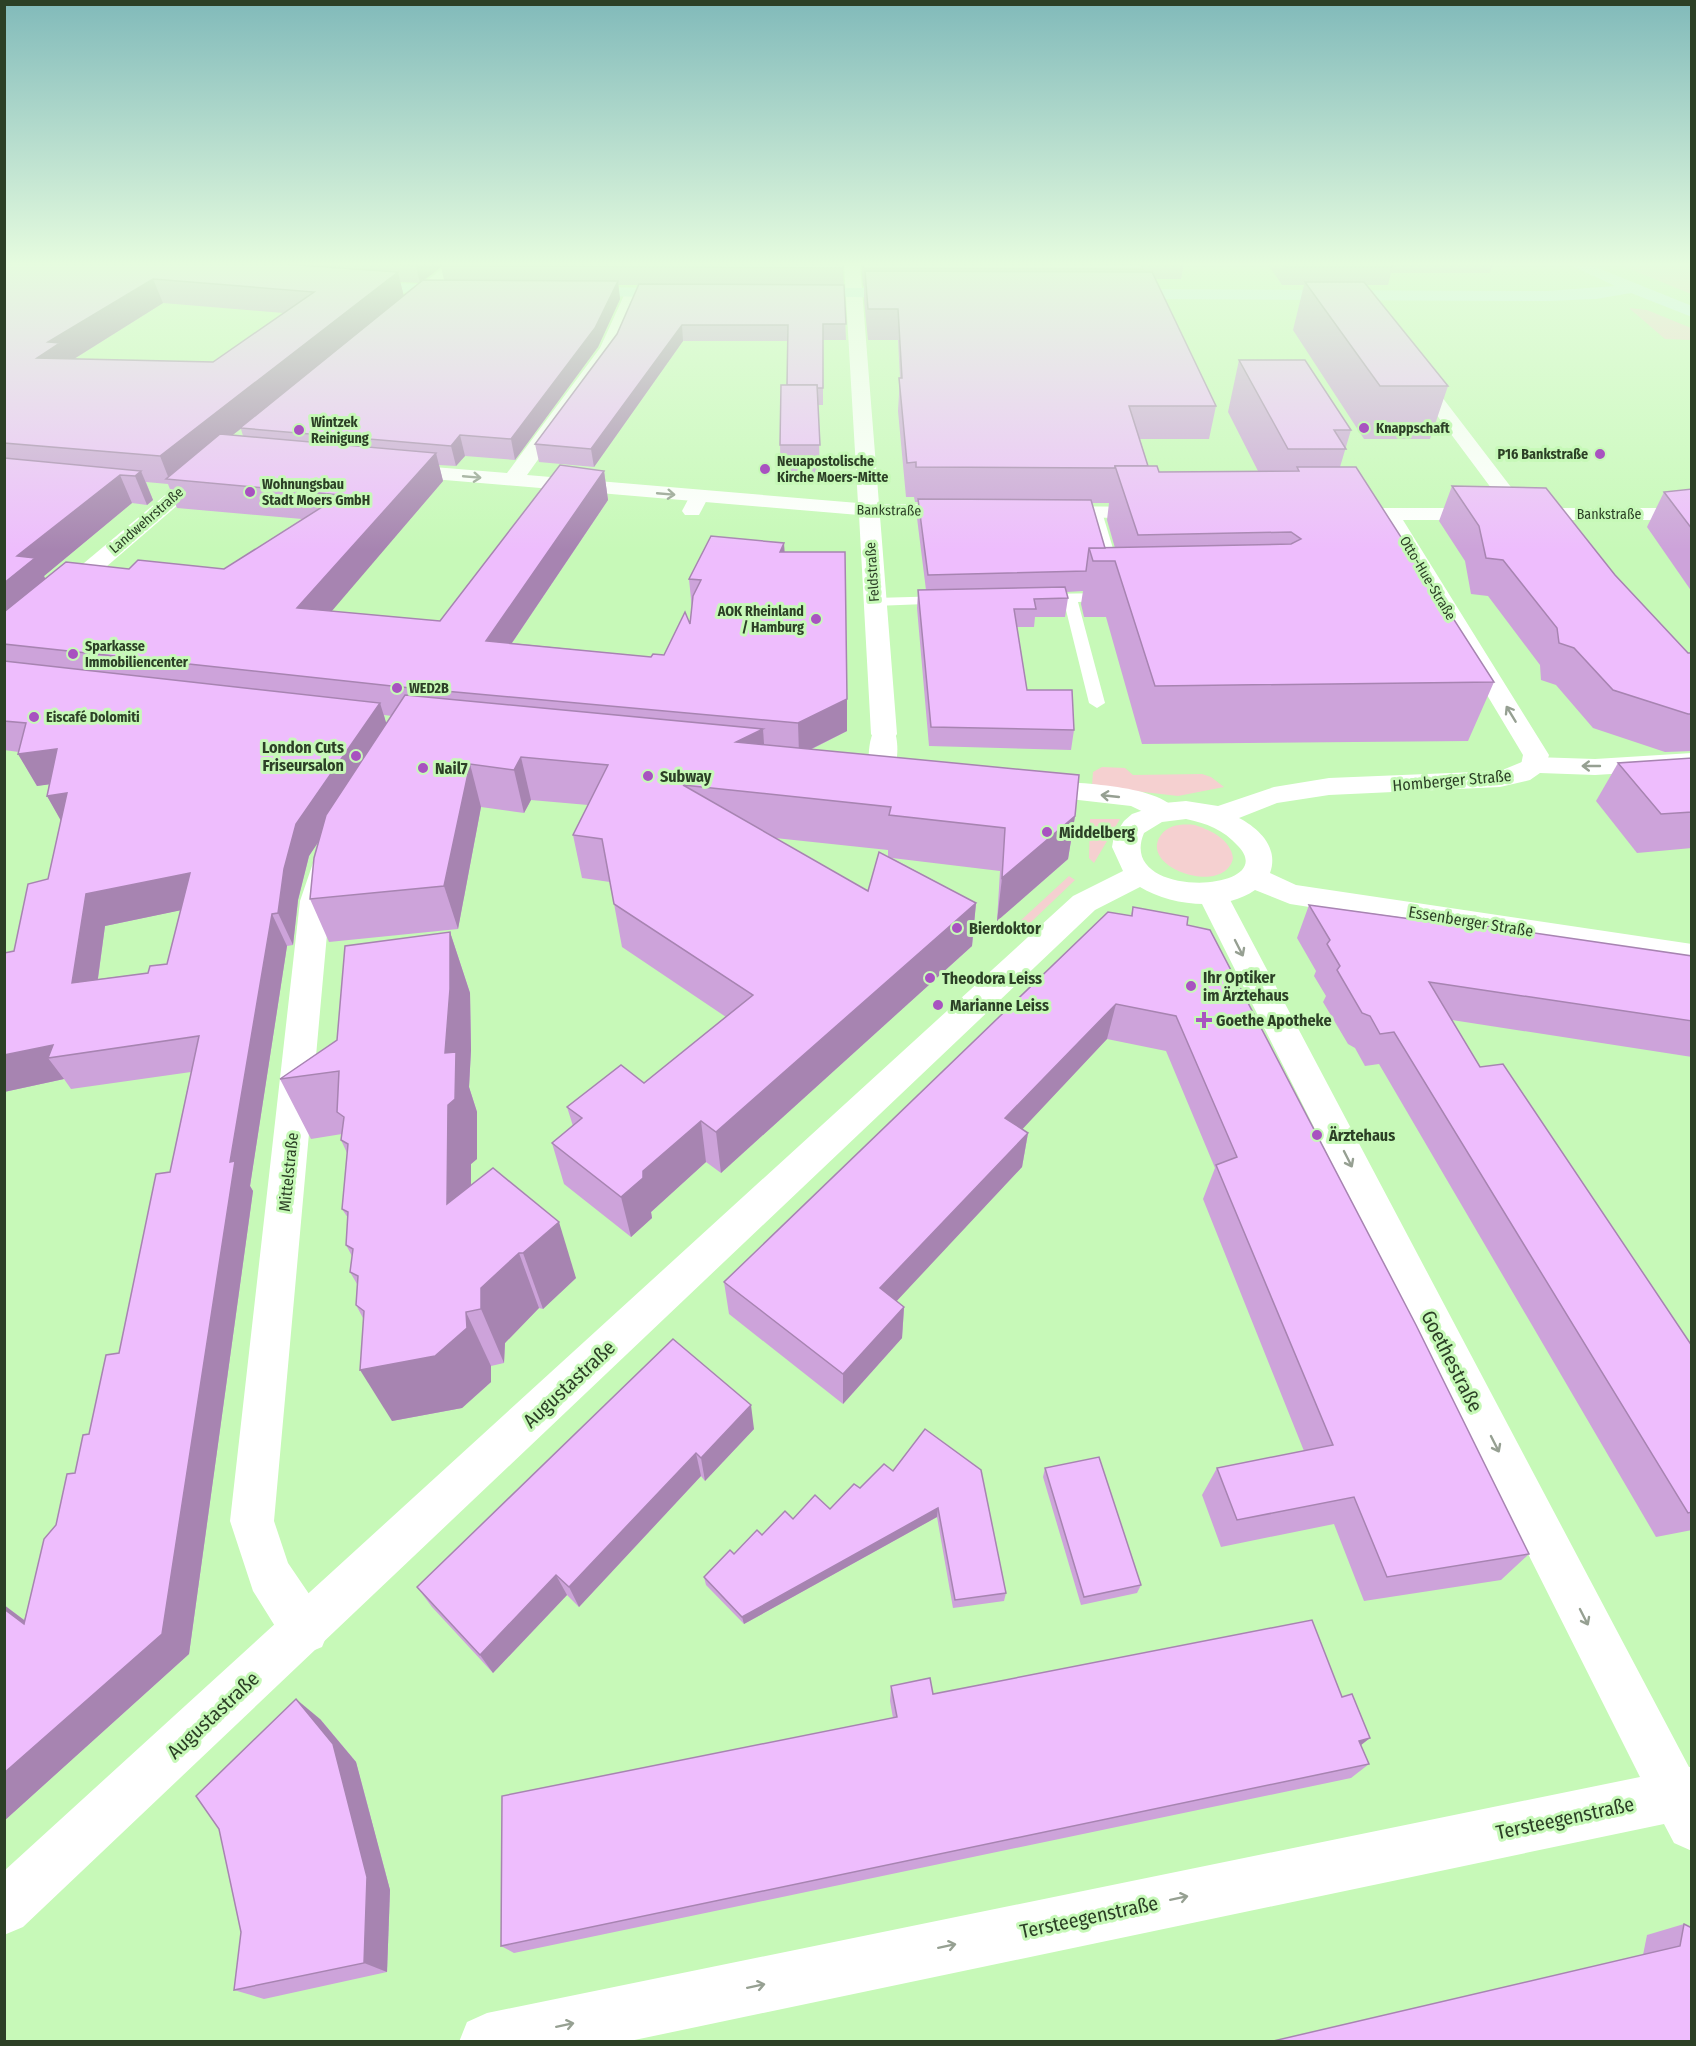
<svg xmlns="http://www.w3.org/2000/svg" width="1696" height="2046" font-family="'Fira Sans Condensed',sans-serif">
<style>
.green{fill:#f5d0d0}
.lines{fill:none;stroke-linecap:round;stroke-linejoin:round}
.service{fill:#fff;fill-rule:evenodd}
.pedestrian{fill:#fff;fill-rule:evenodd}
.minor{fill:#fff;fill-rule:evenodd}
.tertiary{fill:#fff;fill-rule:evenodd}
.secondary{fill:#d0f5f7;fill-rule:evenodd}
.wall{fill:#cda3da;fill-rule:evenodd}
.shaded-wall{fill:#a784b1}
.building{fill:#eebdfd;stroke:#a784b1;stroke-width:1.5;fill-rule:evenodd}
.oneway{stroke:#96a092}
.poi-dot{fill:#a852c0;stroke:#c7f9b8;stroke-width:2}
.labels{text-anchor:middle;stroke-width:6;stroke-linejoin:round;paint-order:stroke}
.far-poi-label{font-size:14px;font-weight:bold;fill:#2c4026;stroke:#c7f9b8;text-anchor:start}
.far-street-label{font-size:14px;fill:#2c4026;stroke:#c7f9b8}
.poi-label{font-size:16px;font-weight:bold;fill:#2c4026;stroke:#c7f9b8;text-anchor:start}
.street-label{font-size:16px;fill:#2c4026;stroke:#c7f9b8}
.near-street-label{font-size:20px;fill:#2c4026;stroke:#c7f9b8}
</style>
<rect width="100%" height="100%" fill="#c7f9b8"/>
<g class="green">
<polygon points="1618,264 1691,264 1691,294"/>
<polygon points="1629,308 1647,310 1691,328 1691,340 1665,339"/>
<polygon points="1102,767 1125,768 1133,775 1202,774 1211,777 1224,787 1178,796 1092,786 1093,772"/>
<polygon points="1090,819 1120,819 1094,863 1089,858"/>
<path d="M1195 825C1212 831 1230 839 1233 858 1225 897 1137 868 1161 835 1169 824 1183 824 1195 825Z"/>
<polygon points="1069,876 1075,880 1029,924 1018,923"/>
</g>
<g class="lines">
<g class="service">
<polygon points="1095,508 1102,512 1121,575 1119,578 1109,578 1107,575 1088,512"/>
<polygon points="1111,593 1116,594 1118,597 1116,600 1078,602 1105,703 1097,708 1089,703 1064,602 1040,602 1033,598 1040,594"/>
<polygon points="946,596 953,600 951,603 875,606 868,602 875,598"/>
</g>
<g class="pedestrian">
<polygon points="699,490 709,496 699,515 685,515 682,511 692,492"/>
<path d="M884 727 893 729C900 739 898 768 891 778L882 780 873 778C866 768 868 739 875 729Z"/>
<path d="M1035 780C1069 783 1159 783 1178 812L1174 818 1165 820 1156 818 1131 806 1026 794 1022 788 1026 782Z"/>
</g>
<g class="minor">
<polygon points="448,264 465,264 408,311 396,311 394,308 396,305"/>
<polygon points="844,264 860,264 879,504 962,505 969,507 972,511 969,515 962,517 880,516 897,734 893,740 884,742 875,740 871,734 859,515 397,476 390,474 387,470 390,466 397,464 507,473 600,348 625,293 633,288 641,293 617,349 527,475 858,503"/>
<polygon points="1413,366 1419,367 1527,508 1692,508 1692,520 1403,520 1549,755 1544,771 1534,773 1524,771 1521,765 1523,755 1382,520 1334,518 1331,514 1334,510 1341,508 1506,508 1404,371"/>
<polygon points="208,463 215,465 218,469 215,473 12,648 4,650 4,630 201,465"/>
<polygon points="1050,506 1151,507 1158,509 1161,513 1158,517 1151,519 1043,516 1040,512 1043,508"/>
<polygon points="324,857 334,860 339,867 330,901 274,1521 288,1563 322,1613 329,1630 322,1647 305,1654 288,1647 253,1591 230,1521 300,901 314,860"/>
<polygon points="1213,886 1224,889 1228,896 1689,1767 1692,1767 1692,1851 1674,1843 1664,1824 625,2042 459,2042 467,2022 487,2013 1640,1777 1198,896 1202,889"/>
</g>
<path class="tertiary" d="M1692 753V769L1595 775 1540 773 1530 780 1500 787 1329 795 1277 803 1239 818C1260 829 1279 848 1270 873L1296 885 1692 944V966L1290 904 1255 890C1224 912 1171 906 1140 887L1095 910 23 1927 4 1935V1871L1073 896 1123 871 1112 847 1114 836 1124 821 1132 814 1164 803 1186 801 1218 806 1274 787 1329 778 1500 771 1534 757 1595 759ZM1186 819C1206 823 1224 830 1238 846 1283 893 1115 901 1144 833L1162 822Z"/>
<g class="secondary">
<polygon points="1568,264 1588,264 1692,306 1692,317 1631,293 1596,299 1547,301 1119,299 1111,294 1119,289 1547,291 1615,286"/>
<polygon points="357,281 455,286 463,291 455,296 351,289 349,286 351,283"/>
<polygon points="576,287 680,288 688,293 680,298 570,295 568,292"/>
<polygon points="801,288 908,288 916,293 908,298 795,296 793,293"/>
</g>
</g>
<g class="wall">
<path d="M4 264H843L846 340H823V405H818L820 479H781L780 445 787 385V341H683L594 467 539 462 535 444 617 334 639 285H618L620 299 598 347 515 460 465 456 456 466 439 465 443 481 331 611 440 621 604 471 608 500 512 643 651 657 664 655 690 624 692 609 689 579 785 552 847 699V731L810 750 1075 816 1068 859 997 921 1000 871 892 858 976 903 972 946 721 1173 706 1162 651 1212 652 1218 631 1237 564 1184 552 1143 573 1126 567 1107 644 1083 726 1017 622 947 610 882 582 878 573 835 588 805 531 800 524 813 481 807 458 929 329 942 310 899 319 840 309 856 298 900 293 945 287 946 250 1186 253 1191 189 1654 4 1821V1605L24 1620 56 1525 119 1353 170 1172 191 1072 71 1089 64 1079 4 1092 14 951 48 879 61 820 47 796 49 784 37 786 18 754 19 752 4 750ZM441 267 444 280H425ZM400 282 419 283 404 296ZM163 303 283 313 213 362 74 359ZM241 429 243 436 232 435ZM146 482 168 484 177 508 302 519 224 569H129L45 579 44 576 132 503 147 505 153 500ZM384 715 392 716 386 724ZM775 838 888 850V856L868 891ZM181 910 167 964 148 973 98 979 105 926Z"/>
<path d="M861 264H1184L1181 279H1155L1216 406 1209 439H1140L1148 466 1159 472 1258 471 1228 412 1239 360 1351 430 1340 467 1494 682 1468 741 1142 744 1106 617H1084L1081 604 1083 591 1066 592 1068 598 1065 617H1035L1034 627H1017L1027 690 1074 730 1071 750 929 746 917 608 918 590H926L917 518 918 502H915L914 497H906L898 411 900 378 898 340H868L864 300V286H863ZM1092 503H1109L1107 520 1115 548H1105Z"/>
<polygon points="1268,264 1493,264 1490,273 1391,273 1388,285 1366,285 1448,386 1430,439 1364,439 1293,330 1304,285 1282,285"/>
<polygon points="1452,486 1615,575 1688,653 1692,653 1692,751 1665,752 1593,728 1556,685 1541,680 1540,665 1488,596 1471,594 1465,561 1439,521"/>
<polygon points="1692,489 1692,592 1647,527 1664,492"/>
<polygon points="1692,758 1692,848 1637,853 1596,801 1618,763"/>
<polygon points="1309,905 1692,956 1692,1057 1452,1020 1480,1067 1692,1346 1692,1530 1656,1537 1379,1064 1365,1066 1355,1048 1348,1044 1323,1002 1326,996 1314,976 1316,971 1297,938"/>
<polygon points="1133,907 1187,925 1529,1554 1501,1580 1364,1601 1334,1524 1221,1547 1202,1495 1217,1468 1304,1451 1203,1199 1215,1168 1166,1051 1107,1039 1022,1129 1028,1133 1022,1167 896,1301 904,1307 902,1338 843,1404 729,1314 724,1282 1131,915"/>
<polygon points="450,932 470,993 471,1050 469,1087 477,1112 477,1159 471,1164 471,1185 576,1278 543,1309 539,1308 505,1343 504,1363 491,1366 491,1382 462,1408 392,1421 363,1318 356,1305 357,1284 350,1272 352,1256 346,1245 348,1218 342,1209 347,1153 341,1140 342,1134 311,1139 280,1079 337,1040"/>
<polygon points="673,1339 754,1429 705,1481 701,1476 579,1607 567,1595 493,1673 432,1607 417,1587"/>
<polygon points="925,1429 1006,1593 1004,1601 953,1608 937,1517 744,1624 706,1585 704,1577 734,1554 762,1535 793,1519 830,1509 860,1488 893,1471"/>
<polygon points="1045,1468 1141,1585 1137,1593 1081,1605 1043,1477"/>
<polygon points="891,1686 933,1694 1342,1697 1370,1738 1361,1745 1369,1764 1351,1778 514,1953 501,1946 893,1718 890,1701"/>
<polygon points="320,1719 356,1762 390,1890 387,1972 264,1999 234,1990"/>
<polygon points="1684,1924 1692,2042 1643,1955 1647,1935"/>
</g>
<g class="shaded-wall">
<polygon points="419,264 445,264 420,283 416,266"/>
<polygon points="398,272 404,297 177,480 169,479 160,456"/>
<polygon points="153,279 163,303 69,362 37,358 48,342"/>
<polygon points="618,281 620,299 598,347 515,460 511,439"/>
<polygon points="682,325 683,341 594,467 591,449"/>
<polygon points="460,435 465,456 456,466 451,446"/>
<polygon points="436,453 443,481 308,639 297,608"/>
<polygon points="141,471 153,500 147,505 135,476"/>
<polygon points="604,471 608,500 493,671 486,641"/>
<polygon points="120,475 132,503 44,576 50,588 4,627 4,583 17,556"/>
<polygon points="784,543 786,572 780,552"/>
<polygon points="847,699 847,731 799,755 798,723"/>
<polygon points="380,703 390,735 309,856 298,900 293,945 278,913 284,869 296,824"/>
<polygon points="763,729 766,772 736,742"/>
<polygon points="57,749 75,781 37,786 18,754"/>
<polygon points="521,757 531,800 524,813 514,770"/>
<polygon points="470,764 481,807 458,929 444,886"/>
<polygon points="67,793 65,828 47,796"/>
<polygon points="1075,816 1068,859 997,921 1002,878"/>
<polygon points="190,873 206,905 105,926 93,1014 72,983 86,894"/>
<polygon points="976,903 972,946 721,1173 716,1132"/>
<polygon points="272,914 287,946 250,1186 253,1191 189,1654 4,1821 4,1773 230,1162"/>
<polygon points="450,932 470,993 471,1050 469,1087 477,1112 477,1159 471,1164 471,1261 447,1204 445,1053"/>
<polygon points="1116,1004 1107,1039 1000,1153 1005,1118"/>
<polygon points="53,1045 48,1058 64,1079 4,1092 4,1055"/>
<polygon points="701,1121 706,1162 651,1212 652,1218 631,1237 621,1197 643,1171"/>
<polygon points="1028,1133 1022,1167 879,1320 880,1288"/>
<polygon points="559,1222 576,1278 543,1309 523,1253"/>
<polygon points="519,1253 539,1308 505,1343 504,1363 481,1309 481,1288"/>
<polygon points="904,1307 902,1338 843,1404 843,1374"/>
<polygon points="466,1312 491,1366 491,1382 462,1408 392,1421 360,1370"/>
<polygon points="751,1405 754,1429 705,1481 701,1458"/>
<polygon points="696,1453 701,1476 579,1607 569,1587"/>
<polygon points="938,1508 937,1517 744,1624 742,1617"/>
<polygon points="556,1575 567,1595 493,1673 480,1655"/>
<polygon points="4,1605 56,1644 24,1624 4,1609"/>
<polygon points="296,1699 320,1719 356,1762 390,1890 387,1972 364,1963"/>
<polygon points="1370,1738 1352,1752 1359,1741"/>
</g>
<g class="building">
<path d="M4 264H283L398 272 160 456 4 443ZM153 279 314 292 213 362 37 358 60 343 48 342Z"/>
<polygon points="387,264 419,264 416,266"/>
<polygon points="444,264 843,264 843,268 441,266"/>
<polygon points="863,264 1141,264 1143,269 863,268"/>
<polygon points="1284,264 1391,264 1393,267 1286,267"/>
<polygon points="865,271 1152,272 1216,406 1129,406 1148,466 1115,466 1115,468 916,467 916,462 907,463 899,378 902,378 898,309 868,309"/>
<polygon points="423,280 618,281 595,328 511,439 460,435 451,446 240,428"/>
<polygon points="1305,282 1364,282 1448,386 1380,386"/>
<polygon points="639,284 844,285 846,324 823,324 823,388 817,388 817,385 787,385 788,325 682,325 591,449 535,444 617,334"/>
<polygon points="1239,360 1305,360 1351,430 1334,430 1346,449 1288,449"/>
<polygon points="781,385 817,385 820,445 780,445"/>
<polygon points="220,434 436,453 297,608 440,621 560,465 604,471 486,641 651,657 653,654 664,655 685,612 690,624 693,596 701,580 689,579 711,536 784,543 780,552 845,552 847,699 798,723 401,687 4,644 4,612 66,562 129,569 138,560 224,569 341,495 166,479"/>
<polygon points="4,458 141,471 135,476 120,475 17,556 35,558 4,583"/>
<polygon points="1115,466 1157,466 1159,472 1299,471 1297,467 1356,467 1494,682 1155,686 1115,561 1093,561 1089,548 1291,544 1301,539 1291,532 1138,535"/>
<polygon points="1452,486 1546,488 1615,575 1688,653 1692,653 1692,714 1688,714 1613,690 1574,648 1559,643 1557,628 1503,560 1486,558 1479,526"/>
<polygon points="1692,489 1692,529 1664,492"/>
<polygon points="918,499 1091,500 1105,548 1089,548 1086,571 928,575"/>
<polygon points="1065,587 1068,598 1034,599 1036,609 1014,609 1027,690 1072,690 1074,730 931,727 918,590"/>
<path d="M4 661 380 703 296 824 284 869 278 913 272 914 230 1162 235 1161 162 1634 4 1773V1609L24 1624 44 1539 56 1525 67 1474 75 1473 83 1435 89 1434 106 1355 119 1353 156 1174 170 1172 199 1036 48 1058 53 1045 4 1055V953L14 951 28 884 48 879 67 793 47 796 57 749 18 754 26 723 4 721ZM190 873 167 964 150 966 148 973 72 983 86 894Z"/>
<polygon points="405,695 763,729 736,742 1079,775 1075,816 1002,878 1005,828 889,815 891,807 683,785 868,891 879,852 976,903 716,1132 701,1121 643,1171 643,1178 621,1197 552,1143 582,1118 567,1107 621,1065 644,1083 753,995 614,904 602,839 573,835 608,765 521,757 514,770 470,764 444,886 310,899 314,858 326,815"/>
<polygon points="1692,758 1692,812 1661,814 1618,763"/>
<polygon points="1309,905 1447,924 1452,921 1692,956 1692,1021 1429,982 1480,1067 1503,1064 1692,1346 1692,1512 1688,1513 1394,1032 1380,1034 1370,1016 1362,1013 1337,970 1340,966 1327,944 1330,940"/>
<polygon points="1133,907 1188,917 1187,925 1210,930 1416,1325 1529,1554 1387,1577 1354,1497 1237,1520 1217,1468 1333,1445 1216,1165 1237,1157 1176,1016 1116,1004 1005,1118 1028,1133 880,1288 904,1307 843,1374 724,1282 1108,912 1132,916"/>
<polygon points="450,932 450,989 445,1053 456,1052 455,1099 448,1105 447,1204 493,1168 559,1222 523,1253 519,1253 481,1288 481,1309 466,1312 467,1328 435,1356 360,1370 364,1311 356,1305 358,1276 350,1272 353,1249 346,1245 348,1212 342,1209 348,1144 341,1140 344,1117 337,1112 339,1071 280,1079 337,1040 345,946"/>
<polygon points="673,1339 751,1405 701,1458 696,1453 569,1587 556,1575 480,1655 417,1587"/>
<polygon points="925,1429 981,1470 1006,1593 955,1600 938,1508 742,1617 704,1577 730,1550 734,1554 757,1530 762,1535 785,1511 793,1519 815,1495 830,1509 854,1484 860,1488 884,1464 893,1471"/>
<polygon points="1099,1457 1141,1585 1084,1597 1045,1468"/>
<polygon points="1312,1620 1342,1697 1352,1694 1370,1738 1359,1741 1369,1764 501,1946 502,1796 897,1717 891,1686 930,1678 933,1694"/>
<polygon points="296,1699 333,1744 367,1877 364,1963 234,1990 241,1932 219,1829 196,1796"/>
<polygon points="1684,1924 1692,1928 1692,2042 1269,2042 1680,1946"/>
</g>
<defs><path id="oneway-shaft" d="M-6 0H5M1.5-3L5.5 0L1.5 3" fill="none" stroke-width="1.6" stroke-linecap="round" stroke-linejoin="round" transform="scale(1.5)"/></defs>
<g class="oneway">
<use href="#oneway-shaft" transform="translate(472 477) rotate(5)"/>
<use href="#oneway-shaft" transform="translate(666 494) rotate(5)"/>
<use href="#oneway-shaft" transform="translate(1511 714) rotate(-121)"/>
<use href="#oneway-shaft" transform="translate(1591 766) rotate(-180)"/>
<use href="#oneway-shaft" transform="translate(1110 796) rotate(-174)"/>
<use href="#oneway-shaft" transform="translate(1239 948) rotate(63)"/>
<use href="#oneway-shaft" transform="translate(1348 1159) rotate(63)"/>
<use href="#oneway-shaft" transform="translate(1495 1444) rotate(63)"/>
<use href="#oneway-shaft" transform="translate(1584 1617) rotate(63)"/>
<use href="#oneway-shaft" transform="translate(1179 1898) rotate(-12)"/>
<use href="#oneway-shaft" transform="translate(947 1946) rotate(-12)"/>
<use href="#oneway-shaft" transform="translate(756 1986) rotate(-12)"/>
<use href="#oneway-shaft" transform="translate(565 2025) rotate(-12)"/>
</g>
<linearGradient id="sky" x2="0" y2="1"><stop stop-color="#81baba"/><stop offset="0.48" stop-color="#e6fcdf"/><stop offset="1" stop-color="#e6fcdf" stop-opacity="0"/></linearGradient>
<rect width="1696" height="550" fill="url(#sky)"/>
<g class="poi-dot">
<circle cx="1364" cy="428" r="6"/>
<circle cx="299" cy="430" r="6"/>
<circle cx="1600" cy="454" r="6"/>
<circle cx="765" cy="469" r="6"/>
<circle cx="250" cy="492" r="6"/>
<circle cx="816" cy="619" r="6"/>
<circle cx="73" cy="654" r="6"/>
<circle cx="397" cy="688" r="6"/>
<circle cx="34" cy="717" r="6"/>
<circle cx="356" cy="756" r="6"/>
<circle cx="423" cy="768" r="6"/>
<circle cx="648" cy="776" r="6"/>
<circle cx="1047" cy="832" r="6"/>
<circle cx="957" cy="928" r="6"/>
<circle cx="930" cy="978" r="6"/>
<circle cx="1191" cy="986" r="6"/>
<circle cx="938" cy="1005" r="6"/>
<path d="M1201 1011h6v6h6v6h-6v6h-6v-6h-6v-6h6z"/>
<circle cx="1317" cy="1135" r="6"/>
</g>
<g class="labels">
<g class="far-poi-label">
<text x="311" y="427">Wintzek<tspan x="311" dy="16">Reinigung</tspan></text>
<text x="1376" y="433">Knappschaft</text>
<text x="1588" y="459" text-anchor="end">P16 Bankstraße</text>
<text x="777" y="466">Neuapostolische<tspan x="777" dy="16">Kirche Moers-Mitte</tspan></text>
<text x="262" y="489">Wohnungsbau<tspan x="262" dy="16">Stadt Moers GmbH</tspan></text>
<text x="804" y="616" text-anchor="end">AOK Rheinland<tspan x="804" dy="16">/ Hamburg</tspan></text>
<text x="85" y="651">Sparkasse<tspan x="85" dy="16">Immobiliencenter</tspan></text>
<text x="409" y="693">WED2B</text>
<text x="46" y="722">Eiscafé Dolomiti</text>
</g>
<g class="far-street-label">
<text transform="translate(889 510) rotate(1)" y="5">Bankstraße</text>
<text x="1609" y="519">Bankstraße</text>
<text transform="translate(146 520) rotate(-41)" y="5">Landwehrstraße</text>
<text transform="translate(872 572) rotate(-94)" y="5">Feldstraße</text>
<text transform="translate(1428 578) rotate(59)" y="5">Otto-Hue-Straße</text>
</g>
<g class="poi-label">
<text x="344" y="753" text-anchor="end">London Cuts<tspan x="344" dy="18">Friseursalon</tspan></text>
<text x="435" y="774">Nail7</text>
<text x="660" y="782">Subway</text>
<text x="1059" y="838">Middelberg</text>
<text x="969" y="934">Bierdoktor</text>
<text x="1203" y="983">Ihr Optiker<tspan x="1203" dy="18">im Ärztehaus</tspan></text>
<text x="942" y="984">Theodora Leiss</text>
<text x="950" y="1011">Marianne Leiss</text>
<text x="1216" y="1026">Goethe Apotheke</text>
<text x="1329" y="1141">Ärztehaus</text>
</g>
<g class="street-label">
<text transform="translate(1452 780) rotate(-5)" y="6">Homberger Straße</text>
<text transform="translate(1471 921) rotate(9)" y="6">Essenberger Straße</text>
<text transform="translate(288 1172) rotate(-84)" y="6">Mittelstraße</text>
</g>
<g class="near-street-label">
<text transform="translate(1452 1361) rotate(63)" y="7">Goethestraße</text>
<text transform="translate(569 1384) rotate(-43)" y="7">Augustastraße</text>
<text transform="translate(213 1715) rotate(-43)" y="7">Augustastraße</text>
<text transform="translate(1565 1818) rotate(-12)" y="7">Tersteegenstraße</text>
<text transform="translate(1089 1917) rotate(-12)" y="7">Tersteegenstraße</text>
</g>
</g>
<rect width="1696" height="2046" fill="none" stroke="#2c4026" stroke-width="12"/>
</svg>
